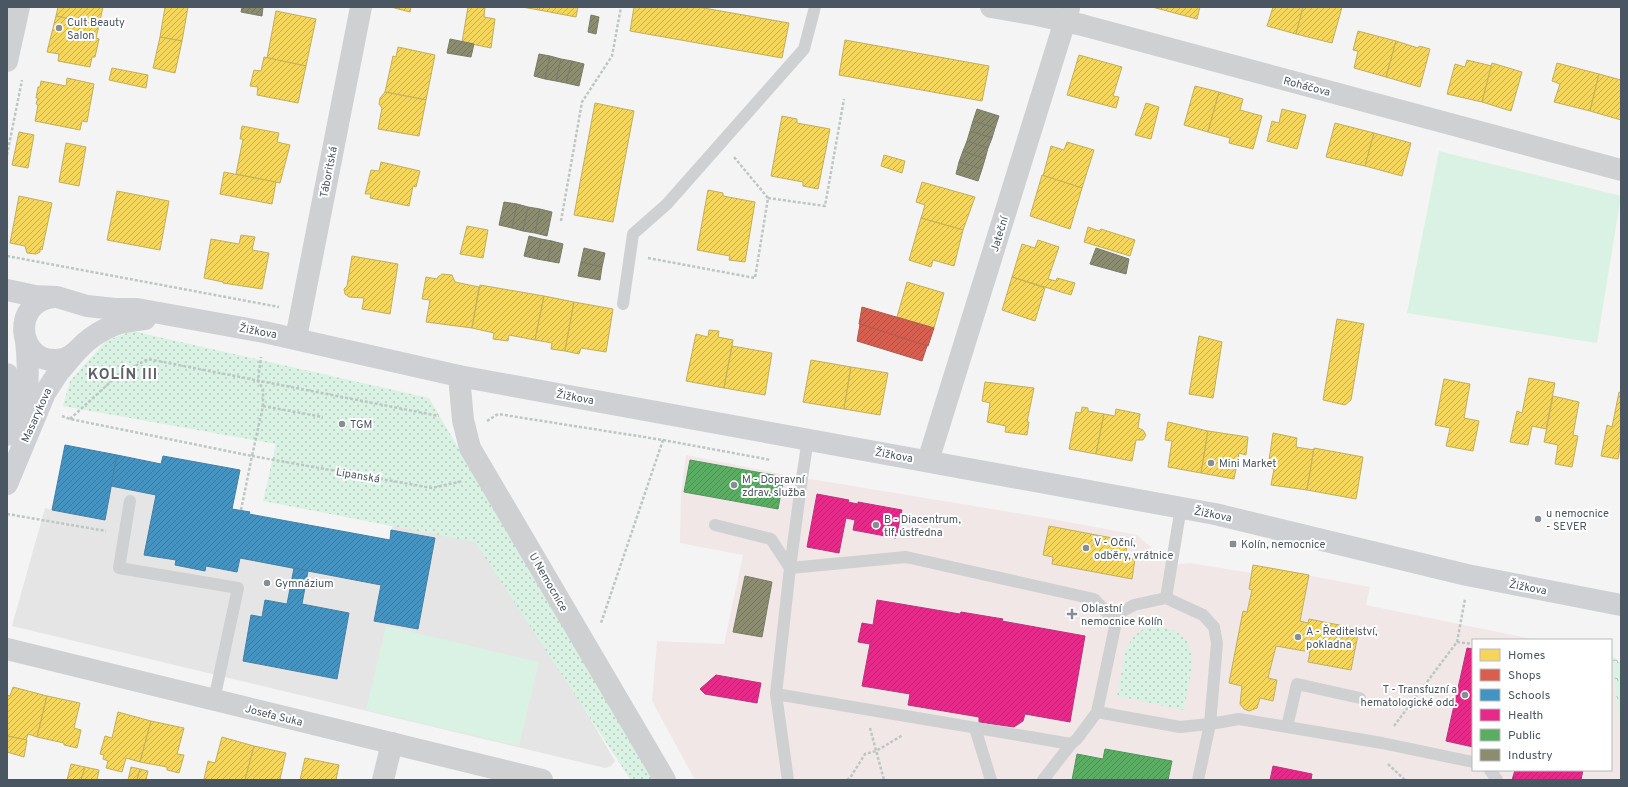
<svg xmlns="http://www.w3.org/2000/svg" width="1628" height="787" font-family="Overpass,sans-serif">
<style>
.education{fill:#e6e5e6}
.medical{fill:#f1e7e6}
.grass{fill:#d9f2e3}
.forest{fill:url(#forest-crowns)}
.park{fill:url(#park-dots)}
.homes{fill:url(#homes-hatch);stroke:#c2af5e}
.shops{fill:url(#shops-hatch);stroke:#ac5d53}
.schools{fill:url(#schools-hatch);stroke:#4581a6}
.health{fill:url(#health-hatch);stroke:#b8367e}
.public{fill:url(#public-hatch);stroke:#559461}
.industry{fill:url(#industry-hatch);stroke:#787c6a}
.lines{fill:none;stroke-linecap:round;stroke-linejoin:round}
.path{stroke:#bcc7c4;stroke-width:2.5;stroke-dasharray:3 2;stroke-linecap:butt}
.lane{stroke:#ced0d2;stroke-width:12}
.street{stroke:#ced0d2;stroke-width:22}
.secondary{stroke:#ced0d4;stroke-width:22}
.poi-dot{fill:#868d94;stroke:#fff;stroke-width:1.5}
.labels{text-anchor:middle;stroke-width:4;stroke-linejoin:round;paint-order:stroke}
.poi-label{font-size:11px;fill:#4a5661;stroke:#fff;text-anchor:start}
.street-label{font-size:11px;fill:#4a5661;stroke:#fff}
.district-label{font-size:15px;font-weight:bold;letter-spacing:1px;fill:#5f6368;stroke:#fff}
</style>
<defs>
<pattern id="forest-crowns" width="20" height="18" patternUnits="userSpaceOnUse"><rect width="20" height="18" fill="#d9f2e3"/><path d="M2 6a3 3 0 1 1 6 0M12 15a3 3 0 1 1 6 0" fill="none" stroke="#b2c7bb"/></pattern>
<pattern id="park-dots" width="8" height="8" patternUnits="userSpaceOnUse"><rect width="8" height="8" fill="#d9f2e3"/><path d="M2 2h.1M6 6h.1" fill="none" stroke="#b2c7bb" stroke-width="1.8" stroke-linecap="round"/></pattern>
<pattern id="homes-hatch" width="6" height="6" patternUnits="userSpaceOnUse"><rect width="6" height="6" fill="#f6d55c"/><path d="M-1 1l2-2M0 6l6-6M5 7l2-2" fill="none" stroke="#c9b04f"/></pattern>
<pattern id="shops-hatch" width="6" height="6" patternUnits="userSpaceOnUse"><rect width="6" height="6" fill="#d6604d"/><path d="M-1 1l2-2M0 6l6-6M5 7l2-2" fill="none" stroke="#b05243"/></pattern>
<pattern id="schools-hatch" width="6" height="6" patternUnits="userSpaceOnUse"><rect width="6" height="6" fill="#4393c3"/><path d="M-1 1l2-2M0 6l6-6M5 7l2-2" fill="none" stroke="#3a7ba2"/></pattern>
<pattern id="health-hatch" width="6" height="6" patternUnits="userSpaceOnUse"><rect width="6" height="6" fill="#e7298a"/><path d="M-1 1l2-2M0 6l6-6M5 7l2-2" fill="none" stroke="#bd2674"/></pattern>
<pattern id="public-hatch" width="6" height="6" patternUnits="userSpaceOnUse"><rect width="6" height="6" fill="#5aae61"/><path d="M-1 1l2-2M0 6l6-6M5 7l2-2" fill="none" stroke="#4c9053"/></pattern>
<pattern id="industry-hatch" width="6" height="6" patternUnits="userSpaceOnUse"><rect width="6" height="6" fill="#8c8c6e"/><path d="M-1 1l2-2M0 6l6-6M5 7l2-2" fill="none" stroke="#74755e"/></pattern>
</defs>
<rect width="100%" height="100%" fill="#f4f4f4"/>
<polygon class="education" points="65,445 161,464 163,456 240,470 232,509 250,512 250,514 390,540 399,489 463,502 615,761 611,766 605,768 12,626 45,508 52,510"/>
<polygon class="medical" points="686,455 786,475 1052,519 1137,535 1171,565 1190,563 1251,573 1253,565 1370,587 1366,605 1537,640 1473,640 1473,770 1611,770 1611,655 1612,656 1621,740 1621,780 695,780 652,701 657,641 724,644 743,555 680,543 681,493"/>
<g class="grass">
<polygon points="1439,151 1621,196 1597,343 1407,313"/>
<polygon points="386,626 539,662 519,746 366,710"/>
</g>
<polygon class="forest" points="1612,656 1621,663 1621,740"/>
<g class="park">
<polygon points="132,331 429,398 653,780 630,779 475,542 263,501 276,444 63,406 70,381 106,341"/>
<path d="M1146 627C1152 627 1159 626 1165 628 1206 636 1189 681 1184 710L1117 696 1126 648 1134 636Z"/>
</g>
<g class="homes">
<polygon points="58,7 103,7 99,25 56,16"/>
<polygon points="165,7 188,7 182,41 160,37"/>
<polygon points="391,7 411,7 410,12"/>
<polygon points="468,7 485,7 484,17 495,19 491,48 462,42"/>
<polygon points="522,7 540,7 539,10"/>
<polygon points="540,7 578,7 576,17 539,10"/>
<polygon points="634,7 698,7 789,23 782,58 630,31"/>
<polygon points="1152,7 1200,7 1197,19"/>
<polygon points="1273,7 1303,7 1296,34 1267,26"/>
<polygon points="1303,7 1342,7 1332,43 1296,34"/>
<polygon points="276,11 316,19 306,66 267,58"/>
<polygon points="56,16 99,25 96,38 99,39 95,57 92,57 90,67 58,61 59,54 47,52"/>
<polygon points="1358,31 1396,41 1386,77 1354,68 1358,51 1353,50"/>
<polygon points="160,37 182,41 175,73 153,68"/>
<polygon points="845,40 989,66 982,101 839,75"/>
<polygon points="1396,41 1418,48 1419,46 1430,49 1420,87 1386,77"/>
<polygon points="398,47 435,55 426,100 385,92 393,56 396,57"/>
<polygon points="1079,55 1122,67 1113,96 1119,97 1116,108 1067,95"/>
<polygon points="264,57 306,66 298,103 257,95 258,87 250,86 254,70 261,71"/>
<polygon points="1467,60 1492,66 1482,102 1447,94 1455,64 1465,67"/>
<polygon points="1492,63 1522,72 1511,111 1482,102"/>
<polygon points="1557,63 1599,74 1590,111 1554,102 1560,84 1552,81"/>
<polygon points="112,68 148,75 146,88 109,80"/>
<polygon points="1599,74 1621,80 1621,120 1590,111"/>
<polygon points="67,78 94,84 87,122 82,121 80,130 35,121 38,105 36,104 38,98 36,98 38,87 40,87 41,81 66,86"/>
<polygon points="1195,86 1219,92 1208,132 1184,125"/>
<polygon points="385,92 426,100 419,136 378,129 382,108 379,104 380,98"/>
<polygon points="1219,92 1243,99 1240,110 1262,116 1253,149 1229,143 1230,138 1208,132"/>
<polygon points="595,103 634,111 613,222 574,215"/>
<polygon points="1146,103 1159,107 1151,139 1135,135"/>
<polygon points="1282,109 1306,115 1297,149 1267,141 1272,121 1279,123"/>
<polygon points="782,116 797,119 797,123 830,129 818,189 803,186 803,182 771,176"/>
<polygon points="1335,123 1374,133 1365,166 1326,157"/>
<polygon points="242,126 279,133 277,142 290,145 280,183 236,174 243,139 240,139"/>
<polygon points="19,132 34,135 28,168 12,165"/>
<polygon points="1374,133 1411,143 1402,176 1365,166"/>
<polygon points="1067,142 1094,150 1082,188 1043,176 1051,146 1064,150"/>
<polygon points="66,143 86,147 79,186 59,182"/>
<polygon points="884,155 905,161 902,173 881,166"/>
<polygon points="381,162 420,171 416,187 413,186 409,206 370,198 371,194 365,194 371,170 379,171"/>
<polygon points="224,172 276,182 272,204 220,194"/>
<polygon points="1042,175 1082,188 1070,229 1030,216"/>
<polygon points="922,182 975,197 963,230 921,218 925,205 916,202"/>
<polygon points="708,190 723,193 723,196 755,202 745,262 729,260 730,256 697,250"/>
<polygon points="117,191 169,201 160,250 107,240"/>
<polygon points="19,196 52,203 42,250 40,249 40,252 36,254 27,253 25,246 10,243"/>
<polygon points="921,218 963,230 954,266 933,260 931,267 909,260"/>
<polygon points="467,226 488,230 483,258 460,254"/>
<polygon points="1088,227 1099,231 1101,229 1135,240 1130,256 1084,242"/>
<polygon points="241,235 255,237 252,250 269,253 262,289 223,283 223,282 204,278 211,239 239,244"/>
<polygon points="1038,240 1059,247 1048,279 1056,281 1057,278 1075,283 1071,295 1012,277 1022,244 1035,248"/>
<polygon points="352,256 398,264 390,314 362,309 364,298 349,297 345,294 344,289 347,286"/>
<polygon points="442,274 452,275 455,282 479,287 472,328 426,322 430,300 422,299 426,277 437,279 438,277"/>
<polygon points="1012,277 1045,288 1035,321 1002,310"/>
<polygon points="907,282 944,293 934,328 897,317"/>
<polygon points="480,285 544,296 535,340 509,335 508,341 493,339 494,333 472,328"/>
<polygon points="544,296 574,302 565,351 551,349 552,343 535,340"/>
<polygon points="574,302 613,309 606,352 581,348 579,354 565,351"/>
<polygon points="1337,319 1364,324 1351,400 1345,405 1323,400"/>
<polygon points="709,330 719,331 718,337 733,340 724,388 686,381 696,334 708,337"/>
<polygon points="1199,336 1222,342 1213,398 1189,394"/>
<polygon points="732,346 772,353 765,395 724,388"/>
<polygon points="811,360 851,367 844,409 803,402"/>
<polygon points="851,367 888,373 880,415 844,409"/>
<polygon points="1529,378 1555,383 1546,429 1532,426 1528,445 1510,442 1517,411 1522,413"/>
<polygon points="1444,379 1470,384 1464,418 1479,421 1473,451 1446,446 1450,428 1435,425"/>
<polygon points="985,382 1034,388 1027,422 1029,422 1027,435 1005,432 1006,426 987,422 990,403 982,401"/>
<polygon points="1619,392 1621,393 1621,442 1618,459 1601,456 1607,425 1612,427"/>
<polygon points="1553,396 1579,402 1573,435 1578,436 1572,467 1555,464 1558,445 1544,442"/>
<polygon points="1082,407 1088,408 1088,411 1104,414 1096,454 1069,449 1076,412 1081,413"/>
<polygon points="1116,409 1140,414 1138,428 1143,430 1146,435 1143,440 1136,440 1132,461 1096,454 1104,414 1115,416"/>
<polygon points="1168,422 1208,431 1201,473 1168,467 1172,441 1165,440"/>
<polygon points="1208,431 1248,437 1246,455 1239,453 1234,479 1201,473"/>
<polygon points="1273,433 1297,438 1296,447 1314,450 1307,490 1271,485 1274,469 1268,467"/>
<polygon points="1314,448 1363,457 1356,499 1307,490"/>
<polygon points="1049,526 1128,541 1125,557 1135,559 1132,579 1052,564 1053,557 1043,555"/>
<polygon points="1253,565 1309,575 1300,621 1308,623 1309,619 1359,629 1351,670 1308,662 1310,652 1276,646 1268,678 1277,680 1273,701 1260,698 1257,708 1249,711 1244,709 1240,704 1242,686 1229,683 1243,611 1247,612 1252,590 1249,589"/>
<polygon points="13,687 47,696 37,737 28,734 26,740 7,736 7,695 10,696"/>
<polygon points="47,696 80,703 74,728 81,730 77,748 64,745 64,743 37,737"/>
<polygon points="118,712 151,721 140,762 126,758 122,772 106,768 108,761 103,759 104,755 100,754 105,736 112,738"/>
<polygon points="151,721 184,728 177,754 184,755 179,773 167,770 167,767 140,762"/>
<polygon points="7,736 27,740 24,757 7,752"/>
<polygon points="222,737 254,746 245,780 210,780 204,779 208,761 215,763"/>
<polygon points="254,746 286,753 280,779 284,780 245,780"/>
<polygon points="305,758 339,765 336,780 300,780"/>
<polygon points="71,764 85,767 81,780 67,780"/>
<polygon points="85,767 99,770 97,780 81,780"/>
<polygon points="131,767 140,769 137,780 128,780"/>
<polygon points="140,769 148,771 146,780 137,780"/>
</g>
<g class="shops">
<polygon points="862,307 934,328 928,346 859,324"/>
<polygon points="860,324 927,346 922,361 857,341"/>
</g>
<g class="schools">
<polygon points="65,445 117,455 105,520 52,510"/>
<polygon points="117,455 161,464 163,456 240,470 232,509 250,512 249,514 390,540 391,530 435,538 418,629 374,621 381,585 240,558 237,572 206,566 205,571 175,565 176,560 144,555 156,495 111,486"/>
<polygon points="294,568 308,571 302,604 349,613 337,679 243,661 251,615 262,617 265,600 287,604"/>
</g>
<g class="health">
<polygon points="817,494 849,500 848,502 858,504 858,502 902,510 896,538 853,530 855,520 846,518 839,553 807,547"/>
<polygon points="877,600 960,614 961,612 1003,619 1002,621 1085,636 1070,722 1025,714 1023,721 1014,727 979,722 979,717 908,705 910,694 862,686 870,644 858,642 862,623 873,625"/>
<polygon points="1467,648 1473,649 1473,747 1446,741"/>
<polygon points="716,675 761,683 757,703 705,694 700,689"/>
<polygon points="1273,766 1312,774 1311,780 1270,780"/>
<polygon points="1515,770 1583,770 1581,780 1512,780"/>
</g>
<g class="public">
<polygon points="690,460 784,477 778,509 684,492"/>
<polygon points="1105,749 1172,761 1168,780 1072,780 1077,754 1103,759"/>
</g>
<g class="industry">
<polygon points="242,7 263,7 262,16 241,12"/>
<polygon points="591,15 599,17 596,34 588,32"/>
<polygon points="450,39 474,44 471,57 447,53"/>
<polygon points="539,54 550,56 545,79 534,76"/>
<polygon points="550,56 561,59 556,81 545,79"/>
<polygon points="561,59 572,61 566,83 556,81"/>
<polygon points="572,61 584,64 579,86 566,83"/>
<polygon points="977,109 999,116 995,128 973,121"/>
<polygon points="973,121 995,128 992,138 970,131"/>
<polygon points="970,131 992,138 988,148 967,141"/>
<polygon points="967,141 988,148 985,159 963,151"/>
<polygon points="963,151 985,159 982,169 959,162"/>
<polygon points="959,162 982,169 978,181 956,174"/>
<polygon points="504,202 517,204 512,228 499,225"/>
<polygon points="517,204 528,207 523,231 512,228"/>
<polygon points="528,207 540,209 535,233 523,231"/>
<polygon points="540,209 552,212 547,236 535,233"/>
<polygon points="529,236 541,239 537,259 524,256"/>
<polygon points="541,239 552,241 548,261 537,259"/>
<polygon points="552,241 563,244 559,263 548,261"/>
<polygon points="584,248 605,253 602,267 581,262"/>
<polygon points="1096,248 1129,259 1126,274 1090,264"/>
<polygon points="581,262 602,267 600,280 578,276"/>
<polygon points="745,576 772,582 762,637 733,632"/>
</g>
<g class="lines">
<g class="path">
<polyline points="7,155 22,80"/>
<polyline points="768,198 825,206 844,99"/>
<polyline points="561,221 582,102 612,56 621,7"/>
<polyline points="7,256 279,307"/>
<polyline points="648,258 755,278 768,198 734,157"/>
<polyline points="263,406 323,417"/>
<polyline points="62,416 70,419 252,456 263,406 263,389 258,381 261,357"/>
<polyline points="70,419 118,375 148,359 439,416"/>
<polyline points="487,421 498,414 663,440 601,623"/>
<polyline points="663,440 771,460"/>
<polyline points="241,510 252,456 432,488 463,481"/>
<polyline points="7,514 106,531"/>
<polyline points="1457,642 1473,644"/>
<polyline points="1394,726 1457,642 1465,599"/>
<polyline points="870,728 884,780"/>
<polyline points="1388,764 1405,780"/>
<polyline points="847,780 850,778 865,754 876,751 903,735"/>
</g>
<g class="lane">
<polyline points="623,304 633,234 667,204 804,49 815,7"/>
<polyline points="130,501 119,568 238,588 214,700"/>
<polyline points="715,525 771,539 790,568 906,557 1094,599 1116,622"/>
<polyline points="1166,598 1181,507"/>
<polyline points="776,694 1071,744 1043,780"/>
<polyline points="1287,727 1297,684 1360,698"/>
<polyline points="975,728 991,780"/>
<polyline points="1071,744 1077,739 1097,712 1116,622 1121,612 1134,605 1166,598 1203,615 1214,627 1217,643 1210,724 1180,727 1097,712"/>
<polyline points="1490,770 1497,780"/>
<polyline points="788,780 776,694 790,568 802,478 808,439"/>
<polyline points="1198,780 1210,724 1239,719 1382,743 1473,762"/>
</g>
<g class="street">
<polyline points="991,7 1037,15 1082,25 1621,170"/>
<polyline points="7,61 19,7"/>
<polyline points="296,338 361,7"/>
<polyline points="459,376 463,420 470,448 665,780"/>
<polyline points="928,461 1069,8"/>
<polyline points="7,649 542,780"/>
<polyline points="383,780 392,743"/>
</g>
<g class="secondary">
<polyline points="7,290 35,296 57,297 87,306 115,309 137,309 264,332 459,376 1215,514 1467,575 1621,605"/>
<path d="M54 297C13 300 15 360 55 360 70 360 76 351 86 342 93 336 103 330 112 326 122 321 134 321 145 319"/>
<polyline points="7,374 9,398 7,435"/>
<path d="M22 422C29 394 29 368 26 340"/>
<polyline points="7,484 45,393 58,373 75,353"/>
</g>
</g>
<g class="poi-dot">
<circle cx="59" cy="28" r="4"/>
<circle cx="342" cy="424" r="4"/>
<circle cx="1211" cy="463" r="4"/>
<circle cx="734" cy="485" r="4"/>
<circle cx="1538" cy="519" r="4"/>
<circle cx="876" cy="525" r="4"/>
<rect x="1229" y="540" width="8" height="8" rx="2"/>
<circle cx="1086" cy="548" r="4"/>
<circle cx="267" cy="583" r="4"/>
<path d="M1070 608h4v4h4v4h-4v4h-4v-4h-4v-4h4z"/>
<circle cx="1298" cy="637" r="4"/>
<circle cx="1465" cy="695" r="4"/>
</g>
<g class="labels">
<g class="poi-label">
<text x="67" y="26">Cult Beauty<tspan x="67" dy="13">Salon</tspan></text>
<text x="350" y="428">TGM</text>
<text x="1219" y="467">Mini Market</text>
<text x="742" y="483">M - Dopravní<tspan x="742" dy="13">zdrav. služba</tspan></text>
<text x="1546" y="517">u nemocnice<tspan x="1546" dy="13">- SEVER</tspan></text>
<text x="884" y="523">B - Diacentrum,<tspan x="884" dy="13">tlf. ústředna</tspan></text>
<text x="1094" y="546">V - Oční,<tspan x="1094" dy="13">odběry, vrátnice</tspan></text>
<text x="1241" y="548">Kolín, nemocnice</text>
<text x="275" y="587">Gymnázium</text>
<text x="1081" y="612">Oblastní<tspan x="1081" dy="13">nemocnice Kolín</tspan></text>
<text x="1306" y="635">A - Ředitelství,<tspan x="1306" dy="13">pokladna</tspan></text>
<text x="1457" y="693" text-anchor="end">T - Transfuzní a<tspan x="1457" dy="13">hematologické odd.</tspan></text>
</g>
<g class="street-label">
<text transform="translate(1307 86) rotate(15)" y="4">Roháčova</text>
<text transform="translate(328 172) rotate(-79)" y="4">Táboritská</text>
<text transform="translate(999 234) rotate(-73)" y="4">Jateční</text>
<text transform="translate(258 331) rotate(10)" y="4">Žižkova</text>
<text transform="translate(575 397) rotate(10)" y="4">Žižkova</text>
<text transform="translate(36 415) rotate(-66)" y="4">Masarykova</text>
<text transform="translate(894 455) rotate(10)" y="4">Žižkova</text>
<text transform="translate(358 475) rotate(10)" y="4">Lipanská</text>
<text transform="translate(1213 514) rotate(11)" y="4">Žižkova</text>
<text transform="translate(549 582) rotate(60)" y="4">U Nemocnice</text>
<text transform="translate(1528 587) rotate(11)" y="4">Žižkova</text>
<text transform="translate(274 715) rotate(14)" y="4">Josefa Suka</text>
</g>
<g class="district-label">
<text x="123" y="379">KOLÍN III</text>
</g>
</g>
<rect width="1628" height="787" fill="none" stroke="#4a5661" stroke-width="16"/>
<rect x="1472" y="639" width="140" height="132" fill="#ffffff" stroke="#b7bbc0"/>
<rect x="1480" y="649" width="20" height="12" fill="#f6d55c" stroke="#b7bbc0"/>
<text x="1508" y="659" font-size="12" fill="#4a5661">Homes</text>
<rect x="1480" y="669" width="20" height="12" fill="#d6604d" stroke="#b7bbc0"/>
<text x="1508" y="679" font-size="12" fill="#4a5661">Shops</text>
<rect x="1480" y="689" width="20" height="12" fill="#4393c3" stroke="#b7bbc0"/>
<text x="1508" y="699" font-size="12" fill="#4a5661">Schools</text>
<rect x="1480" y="709" width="20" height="12" fill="#e7298a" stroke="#b7bbc0"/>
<text x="1508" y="719" font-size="12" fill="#4a5661">Health</text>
<rect x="1480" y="729" width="20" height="12" fill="#5aae61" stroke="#b7bbc0"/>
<text x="1508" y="739" font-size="12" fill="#4a5661">Public</text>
<rect x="1480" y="749" width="20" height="12" fill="#8c8c6e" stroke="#b7bbc0"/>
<text x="1508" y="759" font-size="12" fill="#4a5661">Industry</text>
</svg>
